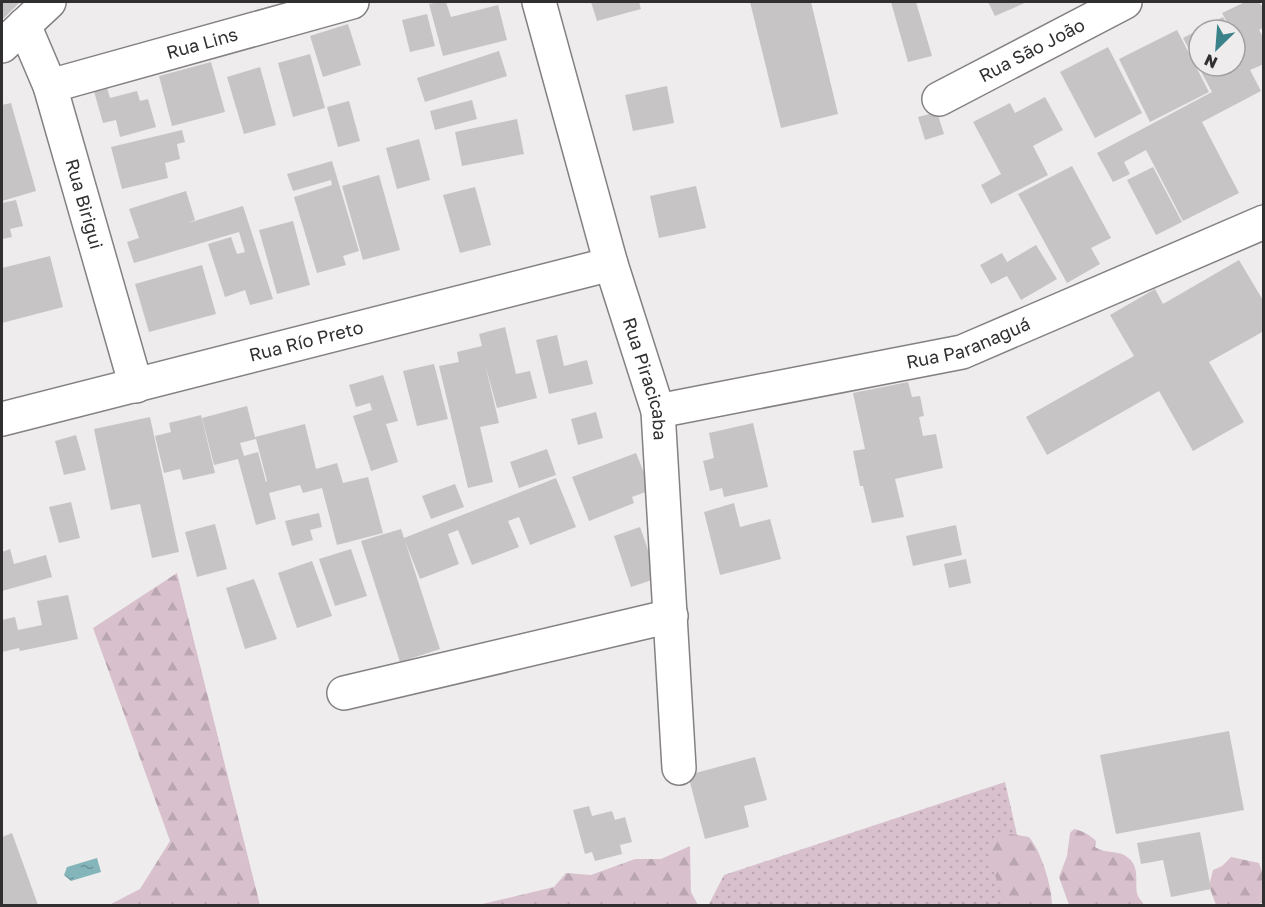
<svg xmlns="http://www.w3.org/2000/svg" width="1265" height="907" font-family="'Golos Text',sans-serif">
<style>
.grass{fill:url(#grass-dots)}
.forest{fill:url(#forest-firs)}
.water{fill:url(#water-ripples)}
.building{fill:#c7c4c6;fill-rule:evenodd}
.lines{fill:none;stroke-linecap:round;stroke-linejoin:round}
.minor-casing{stroke:#848182;stroke-width:36}
.minor{stroke:#fff;stroke-width:33}
.labels{text-anchor:middle;stroke-width:6;stroke-linejoin:round;paint-order:stroke}
.street-label{font-size:18px;fill:#312f30;stroke:#efeced}
</style>
<defs>
<pattern id="grass-dots" width="8" height="8" patternUnits="userSpaceOnUse" patternTransform="scale(1.5)"><rect width="8" height="8" fill="#d8c1cd"/><path d="M2 2h.1M6 6h.1" fill="none" stroke="#baa6b0" stroke-width="1.8" stroke-linecap="round"/></pattern>
<pattern id="forest-firs" width="22" height="20" patternUnits="userSpaceOnUse" patternTransform="scale(1.5)"><rect width="22" height="20" fill="#d8c1cd"/><path d="M5 1l3.5 6h-7zM16 11l3.5 6h-7z" fill="#baa6b0"/></pattern>
<pattern id="water-ripples" width="26" height="14" patternUnits="userSpaceOnUse" patternTransform="scale(1.5)"><rect width="26" height="14" fill="#84b5ba"/><path d="M2 4q2-2 4 0t4 0M15 11q2-2 4 0t4 0" fill="none" stroke="#6d9498"/></pattern>
</defs>
<rect width="100%" height="100%" fill="#efeced"/>
<polygon class="grass" points="1005,782 1033,905 708,906 724,875"/>
<g class="forest">
<polygon points="177,573 260,905 109,905 140,889 170,841 93,628"/>
<path d="M1074 829C1083 831 1090 835 1096 841L1095 847C1107 855 1117 849 1127 857 1140 866 1135 880 1137 893 1138 898 1142 901 1144 905H1069L1059 877 1067 856 1070 833Z"/>
<path d="M1005 833 1029 837C1041 851 1052 886 1052 905L1008 906 1007 904C998 883 985 859 994 837Z"/>
<polygon points="690,846 691,892 698,905 478,905 554,887 566,873 591,875 635,859 661,859"/>
<polygon points="1231,857 1259,863 1263,874 1263,902 1257,905 1216,905 1209,886 1213,870 1222,866"/>
</g>
<polygon class="water" points="97,858 101,872 71,881 64,875 67,867"/>
<g class="building">
<polygon points="2,2 20,2 2,20"/>
<polygon points="439,2 446,2 451,17 498,5 507,40 443,56 429,4"/>
<polygon points="591,2 639,2 641,9 597,21"/>
<polygon points="750,2 811,2 838,114 781,128"/>
<polygon points="891,2 916,2 932,56 908,62"/>
<polygon points="988,2 1027,2 995,16"/>
<polygon points="1245,2 1259,2 1264,9 1264,27 1259,30 1264,39 1264,64 1250,70 1261,91 1202,122 1239,193 1183,221 1146,150 1124,162 1130,174 1113,182 1097,153 1212,92 1183,38 1223,17 1230,30 1199,30 1199,66 1235,66 1235,40 1239,45 1235,38 1235,30 1231,30 1222,13"/>
<polygon points="427,14 435,46 410,52 402,20"/>
<polygon points="348,24 361,65 323,77 310,36"/>
<polygon points="1177,30 1209,92 1150,122 1119,59"/>
<polygon points="1108,47 1142,113 1095,138 1060,72"/>
<polygon points="499,51 507,76 425,102 417,78"/>
<polygon points="310,54 325,108 293,117 278,63"/>
<polygon points="211,62 225,112 172,126 159,76"/>
<polygon points="260,67 276,125 244,134 227,77"/>
<polygon points="106,84 110,98 137,91 140,101 148,99 156,127 120,137 116,120 103,123 93,88"/>
<polygon points="667,86 674,123 633,131 625,95"/>
<polygon points="1045,97 1063,130 1033,146 1048,175 991,204 981,185 1001,174 973,122 1010,103 1015,113"/>
<polygon points="472,100 477,119 435,130 430,111"/>
<polygon points="349,101 360,141 338,147 327,107"/>
<polygon points="11,103 36,191 2,201 2,105"/>
<polygon points="937,112 944,134 925,140 918,117"/>
<polygon points="517,119 524,154 462,166 455,132"/>
<polygon points="182,130 185,142 177,144 180,159 165,163 168,178 122,189 111,147"/>
<polygon points="419,139 430,180 397,189 386,148"/>
<polygon points="332,161 359,251 343,256 346,265 317,273 294,197 332,185 331,180 293,191 287,174"/>
<polygon points="1072,166 1111,238 1091,248 1100,264 1067,283 1018,194"/>
<polygon points="1153,167 1182,222 1156,235 1127,180"/>
<polygon points="379,175 400,250 363,260 342,186"/>
<polygon points="696,186 706,228 659,238 650,196"/>
<polygon points="475,187 491,245 460,253 443,195"/>
<polygon points="186,191 195,220 188,223 243,206 273,299 250,305 245,290 225,297 208,244 231,237 237,254 245,252 239,232 134,263 127,242 139,238 129,209"/>
<polygon points="16,200 23,226 10,229 12,237 2,239 2,203"/>
<polygon points="293,221 310,285 277,294 259,230"/>
<polygon points="1036,245 1057,279 1021,300 1007,276 991,284 980,265 1002,253 1007,262"/>
<polygon points="50,256 63,307 2,323 2,268"/>
<polygon points="1239,260 1264,302 1264,331 1209,362 1244,422 1193,451 1159,391 1047,455 1026,417 1134,356 1110,315 1155,289 1163,304"/>
<polygon points="202,265 216,314 149,332 135,284"/>
<polygon points="505,327 516,374 530,371 537,398 497,408 485,364 499,423 480,427 493,482 468,488 439,366 459,362 457,352 482,346 479,334"/>
<polygon points="557,335 564,366 587,360 593,384 549,394 536,340"/>
<polygon points="434,364 448,419 417,426 403,371"/>
<polygon points="383,375 398,421 386,424 398,462 371,471 353,416 372,410 370,403 356,407 349,385"/>
<polygon points="908,382 912,397 920,396 924,416 919,417 923,436 936,434 943,468 895,479 904,517 872,523 863,486 860,486 853,451 865,449 853,393"/>
<path d="M247 406 255 437 305 424 316 469 337 463 343 483 368 477 383 533 337 545 322 488 303 493 300 485 269 493 276 519 256 525 238 459 214 465 202 418ZM256 439 267 481 266 482 258 452 244 456 240 443Z"/>
<polygon points="596,412 603,438 578,445 571,419"/>
<polygon points="201,415 215,473 183,480 180,469 164,473 155,436 171,432 169,423"/>
<polygon points="150,417 179,552 152,558 140,504 111,510 94,429"/>
<polygon points="753,423 768,487 724,497 722,488 710,491 703,461 714,458 709,433"/>
<polygon points="76,435 86,470 64,475 55,441"/>
<polygon points="547,449 556,475 519,488 510,462"/>
<polygon points="636,453 651,490 632,497 634,503 589,521 572,477"/>
<polygon points="556,478 576,527 530,545 519,517 508,521 519,547 472,565 458,530 448,534 459,564 420,579 405,541 440,649 400,662 361,541 401,529 404,538"/>
<polygon points="455,484 464,507 431,519 422,496"/>
<polygon points="71,502 80,538 59,543 49,507"/>
<polygon points="734,503 740,527 770,519 781,559 720,575 704,512"/>
<polygon points="319,513 322,527 310,530 313,540 292,546 285,521"/>
<polygon points="215,524 227,569 197,577 185,532"/>
<polygon points="956,525 962,555 913,566 906,536"/>
<polygon points="640,527 658,578 631,587 614,536"/>
<polygon points="10,549 14,564 46,555 52,577 2,591 2,552"/>
<polygon points="351,549 367,596 335,606 319,559"/>
<polygon points="966,559 971,583 949,588 944,564"/>
<polygon points="312,561 332,616 297,628 278,573"/>
<polygon points="254,579 277,639 245,649 226,588"/>
<polygon points="68,595 78,639 20,651 19,648 2,652 2,620 15,617 18,630 42,625 37,601"/>
<polygon points="1229,731 1244,810 1116,834 1100,755"/>
<polygon points="755,757 767,800 744,806 749,827 705,839 688,775"/>
<polygon points="589,806 592,816 612,811 615,820 625,817 632,842 620,845 622,854 595,861 592,852 585,854 573,810"/>
<polygon points="1200,832 1211,889 1171,897 1163,860 1141,864 1137,843"/>
<polygon points="12,833 38,905 36,906 2,906 2,837"/>
</g>
<g class="lines">
<defs>
<g id="minor">
<path id="s1" d="M539 2 611 264 658 411 679 768"/>
<path id="s2" d="M24 25 50 86 136 386"/>
<polyline points="2,46 49,2"/>
<path id="s3" d="M50 86 352 2"/>
<path id="s4" d="M939 99 1125 2"/>
<path id="s5" d="M658 411 962 352 1264 222"/>
<path id="s6" d="M2 419 611 264"/>
<polyline points="344,693 671,616"/>
</g>
</defs>
<use href="#minor" class="minor-casing"/>
<use href="#minor" class="minor"/>
</g>
<g class="labels">
<g class="street-label">
<text dy="6" stroke="none"><textPath href="#s3" startOffset="158">Rua Lins</textPath></text>
<text dy="6" stroke="none"><textPath href="#s4" startOffset="105">Rua São João</textPath></text>
<text dy="6" stroke="none"><textPath href="#s2" startOffset="189">Rua Birigui</textPath></text>
<text dy="6" stroke="none"><textPath href="#s6" startOffset="314">Rua Río Preto</textPath></text>
<text dy="6" stroke="none"><textPath href="#s5" startOffset="318">Rua Paranaguá</textPath></text>
<text dy="6" stroke="none"><textPath href="#s1" startOffset="392">Rua Piracicaba</textPath></text>
</g>
</g>
<rect width="1265" height="907" fill="none" stroke="#312f30" stroke-width="6"/>
<g transform="translate(1217 48) rotate(205)"><circle r="28" fill="#efeced" stroke="#a3a0a1" stroke-width="1.5"/>
<path d="M0-4.5L10 22L0 15L-10 22Z" fill="#3a8289"/>
<text y="-9" font-size="16" font-weight="bold" text-anchor="middle" fill="#312f30">N</text>
</g>
</svg>
